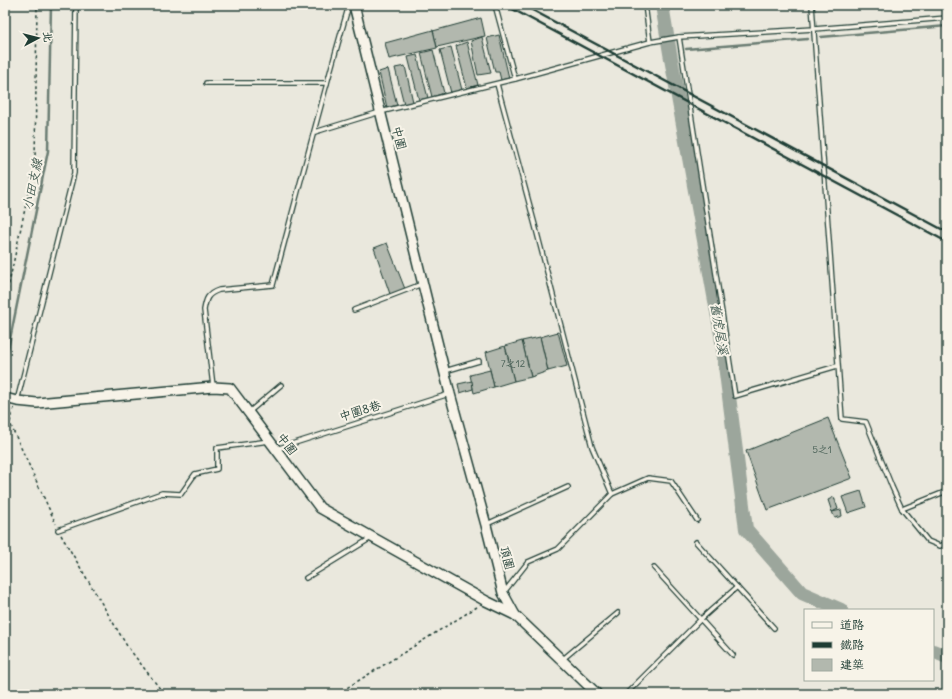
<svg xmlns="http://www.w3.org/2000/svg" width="952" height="699" font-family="Delius,'LXGW WenKai TC',sans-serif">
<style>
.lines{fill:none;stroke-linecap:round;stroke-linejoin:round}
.stream{stroke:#6a7c72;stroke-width:2.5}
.river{stroke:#9ca69c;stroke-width:14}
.building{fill:#b2b8ae;stroke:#1f3d34}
.service-casing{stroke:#1f3d34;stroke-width:6}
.tertiary-casing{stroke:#1f3d34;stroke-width:12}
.path{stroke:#1f3d34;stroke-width:1.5;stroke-dasharray:3 3;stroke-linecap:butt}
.service{stroke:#f7f3e8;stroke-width:3.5}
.tertiary{stroke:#f7f3e8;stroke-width:9}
.rail{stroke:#1f3d34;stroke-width:2.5}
.labels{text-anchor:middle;stroke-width:4;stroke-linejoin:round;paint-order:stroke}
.number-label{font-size:10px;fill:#445c52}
.street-label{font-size:12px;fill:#1f3d34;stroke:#f7f3e8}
.water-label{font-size:13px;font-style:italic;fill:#445c53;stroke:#f7f3e8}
</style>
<rect width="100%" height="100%" fill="#eae8dd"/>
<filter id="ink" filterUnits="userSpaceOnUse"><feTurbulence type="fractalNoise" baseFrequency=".025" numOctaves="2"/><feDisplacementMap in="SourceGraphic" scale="8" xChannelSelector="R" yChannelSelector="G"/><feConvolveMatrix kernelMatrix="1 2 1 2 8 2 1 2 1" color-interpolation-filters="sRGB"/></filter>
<g filter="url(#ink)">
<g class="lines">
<g class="stream">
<polyline points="821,37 947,26"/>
<polyline points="686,49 808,39"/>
<polyline points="670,53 674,52"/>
<polyline points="5,364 48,151 51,5"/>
</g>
<g class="river">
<polyline points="662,5 670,53 721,334 746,529 802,593 841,610"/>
<polyline points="933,651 947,657"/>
</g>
</g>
<g class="building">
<polygon points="481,18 485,36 437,47 433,31"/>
<polygon points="433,30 437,48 389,59 385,43"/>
<polygon points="499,35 509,78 501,80 499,72 495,72 487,38"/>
<polygon points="482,37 491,73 478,75 471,41"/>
<polygon points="467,42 478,85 467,88 456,46"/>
<polygon points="451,47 462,90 451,93 440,50"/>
<polygon points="433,50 444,93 432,97 421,53"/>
<polygon points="417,55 428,98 419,100 408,57"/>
<polygon points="405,66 413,102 404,104 395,68"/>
<polygon points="388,69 397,105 387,108 379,72"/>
<polygon points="387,243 405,289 390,294 374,248"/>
<polygon points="558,332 567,366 548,371 540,337"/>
<polygon points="540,337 548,371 531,377 522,341"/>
<polygon points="522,341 531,377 514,381 505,346"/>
<polygon points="505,346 514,381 494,387 486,352"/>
<polygon points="490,370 494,387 474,393 470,375"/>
<polygon points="472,381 473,389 460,393 458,384"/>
<polygon points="828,418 852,478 767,510 746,451"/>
<polygon points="861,491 866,507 848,513 842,497"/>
<polygon points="834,497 838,509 832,512 828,500"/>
<polygon points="841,510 842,516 835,518 832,512"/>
</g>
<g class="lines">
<defs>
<g id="service">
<polyline points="495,5 515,79 650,42 679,37 814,29 947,18"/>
<polyline points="645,5 650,42"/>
<polyline points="812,5 842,419 866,422 892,487 902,509 928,541 940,546 947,543"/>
<polyline points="679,37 735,396 837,366"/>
<polyline points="206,83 327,83"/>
<polyline points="497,84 535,225 592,447 612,494"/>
<polyline points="315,132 380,112 515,79"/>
<polyline points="5,157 6,157"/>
<polyline points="354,310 422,284"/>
<polyline points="445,371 479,361"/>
<path d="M213 386 204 310C206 299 207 294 219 290L273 285C298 192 322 98 349 5"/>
<polyline points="17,401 74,173 76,5"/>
<polyline points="249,412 281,385"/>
<polyline points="276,449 449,394"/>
<polyline points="902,509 947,491"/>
<polyline points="487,524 568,487"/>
<polyline points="58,530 162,493 181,494 195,474 217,469 217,448 269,441"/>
<polyline points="696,542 774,628"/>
<polyline points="654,568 733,655"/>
<polyline points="306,578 371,538"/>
<polyline points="505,591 528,562 558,549 612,494 648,478 671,481 697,520"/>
<polyline points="563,659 618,613"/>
<polyline points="626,694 701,619 737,587"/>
</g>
<g id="tertiary">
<polyline points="354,5 450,394 486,525 503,593 515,615 597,694"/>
<polyline points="5,398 17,401 37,403 213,387 230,388 320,508 486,601 515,615"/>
</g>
</defs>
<use href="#service" class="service-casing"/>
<use href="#tertiary" class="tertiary-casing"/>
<g class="path">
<polyline points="5,302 35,162 37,5"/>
<polyline points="14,408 10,422 12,428 56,524"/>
<polyline points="61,535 127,646 164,694"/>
<polyline points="337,694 477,607"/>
</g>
<use href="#service" class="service"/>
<use href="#tertiary" class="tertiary"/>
<g class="rail">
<polyline points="505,5 947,242"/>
<polyline points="523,5 947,232"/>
</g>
</g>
</g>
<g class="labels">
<g class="number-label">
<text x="513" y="367">7之12</text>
<text x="822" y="453">5之1</text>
</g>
<g class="street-label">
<text transform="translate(399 138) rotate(76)" y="4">中圍</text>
<text transform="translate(360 411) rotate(-17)" y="4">中圍8巷</text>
<text transform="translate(287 444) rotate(53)" y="4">中圍</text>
<text transform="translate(507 558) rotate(76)" y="4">頂圍</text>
</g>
<g class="water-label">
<text transform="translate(32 184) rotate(-78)" y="5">小田支線</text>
<text transform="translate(720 329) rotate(81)" y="5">舊虎尾溪</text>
</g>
</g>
<rect width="952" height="699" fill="none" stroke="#f7f3e8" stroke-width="20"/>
<rect x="10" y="10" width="932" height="679" fill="none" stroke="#1f3d34" stroke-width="1.5" filter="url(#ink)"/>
<rect x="804" y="609" width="130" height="72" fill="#f7f3e8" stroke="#a1aaa0"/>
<rect x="812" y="622" width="20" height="6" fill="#f7f3e8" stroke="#a1aaa0"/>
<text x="840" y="629" font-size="12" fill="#1f3d34">道路</text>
<rect x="812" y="642" width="20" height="6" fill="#1f3d34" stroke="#a1aaa0"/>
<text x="840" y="649" font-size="12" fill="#1f3d34">鐵路</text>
<rect x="812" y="659" width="20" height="12" fill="#b2b8ae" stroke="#a1aaa0"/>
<text x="840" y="669" font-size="12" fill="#1f3d34">建築</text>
<g transform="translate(38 38) rotate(83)" stroke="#f7f3e8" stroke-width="3" paint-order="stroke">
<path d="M0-3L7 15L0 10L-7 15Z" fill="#1f3d34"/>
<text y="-6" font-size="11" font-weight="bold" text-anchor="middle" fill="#1f3d34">北</text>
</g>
</svg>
